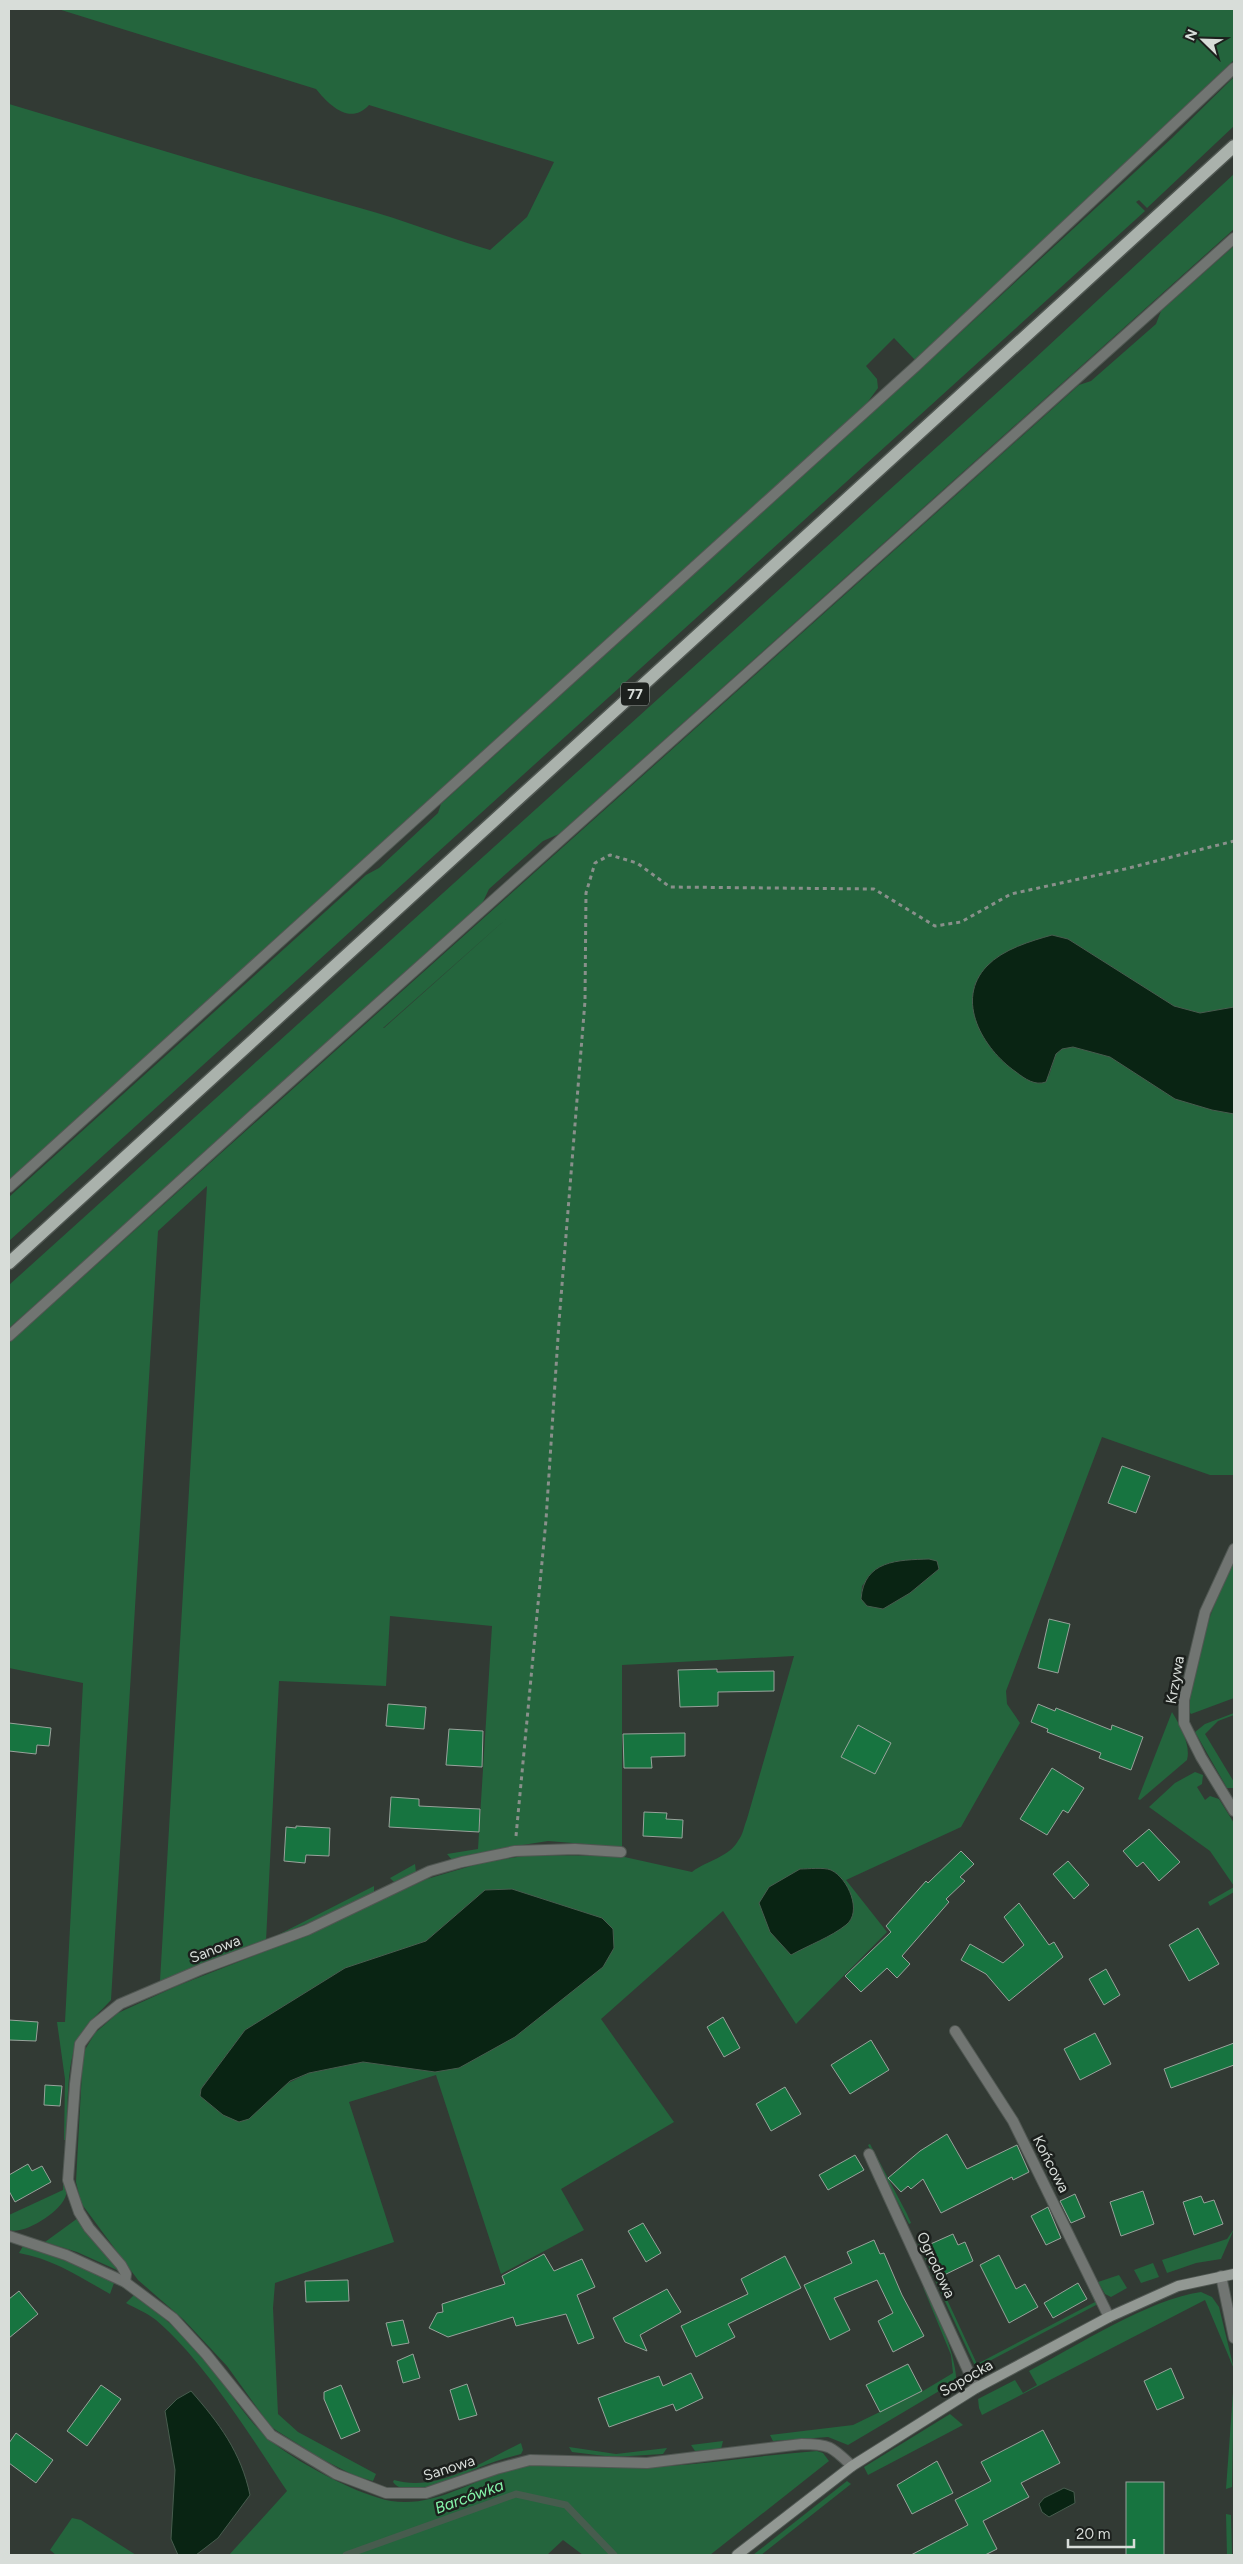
<svg xmlns="http://www.w3.org/2000/svg" width="1243" height="2564" font-family="Figtree,sans-serif">
<style>
.green{fill:#24653d;fill-rule:evenodd}
.water{fill:#092413;stroke:#475c4e}
.lines{fill:none;stroke-linecap:round;stroke-linejoin:round}
.stream{stroke:#475c4e;stroke-width:7}
.building{fill:#177440;stroke:#98a29b}
.lane-casing{stroke:#505752;stroke-width:12}
.street-casing{stroke:#505752;stroke-width:12}
.secondary-casing{stroke:#505752;stroke-width:12}
.primary-casing{stroke:#505752;stroke-width:15}
.path{stroke:#89908b;stroke-width:3;stroke-dasharray:4 4;stroke-linecap:butt}
.lane{stroke:#717572;stroke-width:10}
.street{stroke:#717572;stroke-width:10}
.secondary{stroke:#929893;stroke-width:10}
.primary{stroke:#aab2ac;stroke-width:12}
.labels{text-anchor:middle;stroke-width:5;stroke-linejoin:round;paint-order:stroke}
.shield{fill:#1c201d;stroke:#a0a4a1;stroke-width:1}
.shield-label{font-size:14px;font-weight:bold;fill:#d8ddd9}
.street-label{font-size:15px;fill:#d8ddd9;stroke:#1c201d}
.water-label{font-size:16px;font-style:italic;fill:#84f4a9;stroke:#1c201d}
</style>
<rect width="100%" height="100%" fill="#323a34"/>
<g class="green">
<path d="M58 9H1234V60L915 360 894 338 866 366 877 379 878 388 867 403 9 1181V104C126 139 243 176 360 208 404 220 446 237 490 250L527 217 554 162 369 105C350 126 329 105 316 89Z"/>
<polygon points="1234,77 1234,126 1147,208 1139,200 1136,202 1145,211 9,1241 9,1197 366,875 379,868 438,813 441,804 923,367 1172,138"/>
<polygon points="1234,174 1234,229 559,834 543,841 489,889 480,908 9,1328 9,1285 1031,362"/>
<path d="M1234 246V1007L1200 1013 1174 1006 1068 939 1052 935 988 965 974 986 1049 1076 1056 1054 1062 1049 1073 1047 1110 1057 1175 1099 1212 1110 1234 1114V1475H1210L1102 1437 1006 1691 1007 1704 1020 1723 961 1827 846 1880 887 1932 796 2024 723 1911 601 2019 674 2122 561 2189 584 2230 501 2274 436 2075 349 2102 394 2242 275 2283 273 2308 278 2414 298 2432 376 2474 373 2481 355 2476 320 2458 271 2427 227 2366 184 2320 138 2280 81 2203 76 2182 83 2053 95 2033 118 2013 177 1986 304 1936 427 1879 481 1863 529 1855 620 1856 692 1872C707 1860 728 1858 738 1841 743 1835 744 1826 747 1819L794 1656 622 1665V1847L548 1841 516 1846 452 1860 447 1854 478 1849 492 1626 390 1616 386 1686 279 1681 266 1941 374 1886V1892C304 1927 233 1955 160 1981L207 1186 158 1231 111 2000C101 2011 90 2020 82 2032 65 2057 68 2110 67 2140H64L65 2079 57 2022H65L83 1683 9 1668V1343L1079 385 1091 381 1156 324 1161 311ZM514 912 384 1028H383ZM876 1569H939L910 1593 883 1609 861 1599 862 1586ZM485 1890 435 2072 363 2062 309 2073 223 2115 200 2096 201 2089 245 2030 345 1968 426 1941Z"/>
<path d="M1234 1559V1698L1191 1714 1189 1711C1191 1660 1213 1605 1234 1559Z"/>
<path d="M1172 1712C1180 1725 1191 1745 1187 1760L1140 1800 1138 1799Z"/>
<polygon points="1234,1713 1234,1715 1218,1721 1205,1734 1234,1782 1234,1788 1227,1788 1195,1732 1205,1724"/>
<polygon points="1195,1772 1203,1775 1202,1784 1197,1787 1205,1800 1210,1796 1219,1799 1234,1823 1234,1886 1210,1851 1149,1807 1175,1783"/>
<polygon points="415,1864 416,1872 394,1882 390,1878"/>
<polygon points="1234,1887 1234,1892 1210,1906 1208,1902"/>
<polygon points="870,2144 907,2214 911,2223 909,2224 868,2145"/>
<path d="M64 2158 66 2159C66 2170 68 2184 66 2195 62 2211 25 2235 9 2230V2215L63 2190Z"/>
<polygon points="78,2218 117,2267 117,2270 77,2252 45,2242"/>
<polygon points="1234,2229 1221,2259 1196,2263 1167,2273 1162,2260 1227,2239"/>
<polygon points="918,2237 977,2364 1095,2302 1088,2287 1090,2286 1098,2304 976,2368 916,2239"/>
<path d="M23 2246 80 2266 114 2283 110 2294C80 2277 53 2259 19 2253Z"/>
<polygon points="1153,2263 1159,2277 1141,2283 1134,2270"/>
<polygon points="1119,2275 1127,2288 1111,2297 1105,2294 1098,2282"/>
<path d="M923 2287C934 2296 959 2366 956 2381L848 2445 828 2437 773 2441 770 2435 853 2425 923 2391 953 2373 951 2355Z"/>
<path d="M1201 2292 1212 2297 1219 2307 1234 2369 1205 2300 982 2415 979 2408 978 2399 1015 2380 1023 2393 1037 2385 1029 2371C1077 2346 1149 2299 1201 2292Z"/>
<path d="M134 2295C162 2316 189 2337 210 2365 233 2395 251 2429 283 2450 309 2468 359 2495 391 2501 442 2509 486 2469 536 2464 563 2462 590 2468 617 2468 684 2468 751 2456 817 2451L823 2453 829 2461 710 2555H583L563 2540 547 2555H229L287 2491C251 2437 205 2362 156 2320 147 2313 135 2308 126 2303Z"/>
<polygon points="1234,2379 1232,2487 1226,2489"/>
<polygon points="950,2414 963,2425 868,2475 864,2467"/>
<polygon points="723,2441 721,2449 695,2451 691,2445"/>
<path d="M521 2443 523 2450 521 2454C511 2457 501 2459 491 2463 472 2469 408 2504 393 2482L394 2480C437 2493 483 2461 521 2443Z"/>
<polygon points="569,2447 616,2454 667,2448 663,2454 613,2457 572,2452"/>
<polygon points="847,2481 851,2484 761,2555 753,2555"/>
<polygon points="1226,2514 1231,2515 1232,2555 1227,2555"/>
<polygon points="72,2518 81,2520 136,2555 56,2555 50,2550"/>
</g>
<g class="water">
<path d="M1052 935 1068 939 1174 1006 1200 1013 1234 1007V1114L1212 1110 1175 1099 1110 1057 1073 1047 1062 1049 1056 1054 1046 1082C1035 1086 1025 1079 1016 1072 983 1049 954 1000 987 966 1003 949 1031 941 1052 935Z"/>
<path d="M929 1559 937 1561 939 1569 910 1593 883 1609 867 1606 861 1599C864 1560 898 1560 929 1559Z"/>
<path d="M800 1869C809 1869 823 1867 831 1870 848 1878 863 1912 846 1925 831 1937 809 1945 791 1955L770 1932 759 1903 769 1887Z"/>
<polygon points="512,1889 602,1918 613,1929 614,1948 603,1967 515,2037 459,2068 435,2072 363,2062 309,2073 290,2081 249,2119 239,2122 223,2115 200,2096 201,2089 245,2030 345,1968 426,1941 485,1890"/>
<path d="M191 2391C219 2423 241 2452 250 2495L218 2538 196 2555H178L171 2539 175 2470 165 2411 177 2399Z"/>
<polygon points="1064,2488 1074,2492 1075,2503 1049,2517 1042,2512 1039,2504 1044,2498"/>
</g>
<g class="lines">
<polyline class="stream" points="346,2555 516,2494 566,2505 614,2555"/>
</g>
<g class="building">
<polygon points="1122,1466 1150,1476 1136,1513 1108,1503"/>
<polygon points="1049,1619 1070,1624 1058,1673 1038,1668"/>
<polygon points="717,1669 717,1672 774,1671 774,1691 718,1692 718,1706 680,1707 678,1670"/>
<polygon points="388,1704 426,1707 424,1729 386,1726"/>
<polygon points="1038,1704 1055,1711 1056,1708 1111,1730 1112,1725 1143,1737 1131,1770 1099,1758 1101,1753 1047,1732 1048,1729 1031,1722"/>
<polygon points="9,1723 51,1728 49,1746 37,1745 36,1754 9,1751"/>
<polygon points="858,1725 891,1743 875,1774 841,1757"/>
<polygon points="449,1729 483,1731 482,1767 446,1765"/>
<polygon points="685,1733 685,1756 651,1757 652,1768 624,1768 623,1734"/>
<polygon points="1052,1768 1084,1788 1068,1813 1063,1810 1047,1835 1020,1819"/>
<polygon points="391,1797 419,1799 419,1806 480,1809 479,1832 389,1827"/>
<polygon points="644,1812 667,1813 666,1819 683,1820 682,1838 643,1836"/>
<polygon points="296,1826 330,1828 329,1856 306,1855 305,1863 284,1861 286,1827 296,1828"/>
<polygon points="1149,1829 1180,1862 1159,1881 1143,1862 1137,1867 1123,1851"/>
<polygon points="961,1851 974,1864 960,1877 965,1881 946,1899 949,1902 902,1956 910,1964 897,1978 887,1968 861,1992 845,1976 891,1932 886,1926 926,1881 928,1883"/>
<polygon points="1068,1861 1089,1885 1074,1899 1053,1874"/>
<polygon points="1019,1903 1049,1945 1054,1942 1063,1957 1009,2001 986,1974 961,1960 970,1944 1003,1963 1024,1945 1004,1917"/>
<polygon points="1198,1928 1219,1964 1189,1981 1169,1945"/>
<polygon points="1106,1969 1120,1995 1104,2005 1089,1979"/>
<polygon points="723,2017 740,2048 724,2057 707,2027"/>
<polygon points="9,2020 38,2022 36,2041 9,2040"/>
<polygon points="1095,2033 1111,2064 1080,2080 1064,2049"/>
<polygon points="871,2040 889,2070 850,2094 831,2065"/>
<polygon points="1234,2043 1234,2065 1171,2088 1164,2069"/>
<polygon points="45,2085 62,2086 60,2106 44,2105"/>
<polygon points="785,2087 801,2114 771,2131 756,2104"/>
<polygon points="947,2134 967,2169 1017,2145 1029,2172 1013,2180 1012,2177 941,2213 923,2179 911,2189 908,2186 901,2192 888,2178 920,2151"/>
<polygon points="855,2155 864,2170 828,2190 819,2175"/>
<polygon points="28,2164 32,2171 42,2166 51,2182 15,2202 9,2191 9,2175"/>
<polygon points="1143,2191 1154,2224 1121,2236 1110,2202"/>
<polygon points="1075,2194 1085,2217 1071,2223 1060,2201"/>
<polygon points="1201,2196 1204,2203 1214,2200 1223,2224 1194,2235 1183,2202"/>
<polygon points="1048,2207 1061,2238 1046,2245 1031,2216"/>
<polygon points="643,2223 661,2253 646,2262 628,2231"/>
<polygon points="953,2234 958,2245 965,2242 973,2261 940,2277 926,2246"/>
<polygon points="874,2240 880,2254 884,2253 902,2295 924,2336 893,2352 878,2321 893,2313 877,2280 834,2298 850,2330 830,2340 804,2285 852,2263 847,2252"/>
<polygon points="544,2254 554,2271 582,2259 595,2287 577,2295 594,2338 578,2344 566,2314 516,2326 513,2317 448,2337 429,2328 437,2313 443,2312 442,2304 505,2284 502,2276"/>
<polygon points="999,2255 1016,2289 1025,2284 1038,2307 1009,2323 980,2265"/>
<polygon points="785,2256 801,2288 728,2324 735,2337 696,2357 681,2326 748,2294 741,2279"/>
<polygon points="348,2280 349,2301 306,2302 305,2281"/>
<polygon points="1078,2283 1087,2299 1053,2318 1044,2303"/>
<polygon points="667,2289 681,2312 640,2335 647,2351 625,2342 613,2318"/>
<polygon points="19,2291 38,2314 9,2338 9,2299"/>
<polygon points="403,2320 409,2343 392,2346 386,2323"/>
<polygon points="413,2354 420,2378 403,2383 397,2361"/>
<polygon points="908,2364 922,2391 880,2412 866,2385"/>
<polygon points="1171,2368 1184,2398 1157,2410 1144,2381"/>
<polygon points="691,2373 703,2398 676,2411 673,2404 609,2427 598,2398 659,2376 663,2386"/>
<polygon points="467,2384 477,2415 459,2420 450,2390"/>
<polygon points="101,2385 121,2399 87,2446 67,2431"/>
<polygon points="341,2385 360,2431 341,2439 324,2399 324,2392"/>
<polygon points="1043,2430 1060,2463 1021,2483 1029,2497 983,2521 997,2549 985,2555 911,2555 968,2525 955,2500 991,2481 981,2462"/>
<polygon points="16,2433 53,2460 36,2483 9,2463 9,2443"/>
<polygon points="937,2461 953,2493 912,2514 897,2485"/>
<rect x="1126" y="2482" width="38" height="73"/>
</g>
<g class="lines">
<defs>
<g id="lane">
<polyline points="9,1187 916,366 1234,68"/>
<polyline points="9,1336 253,1115 1234,238"/>
</g>
<g id="street">
<polyline points="1234,1549 1205,1612 1184,1700 1184,1723 1201,1757 1234,1811"/>
<polyline points="955,2031 1013,2121 1109,2317"/>
<polyline points="869,2154 976,2388"/>
<path d="M9 2236 66 2255 125 2282 173 2318 206 2354 271 2435 336 2474 386 2493H426L496 2469 530 2460 647 2463 802 2444C830 2444 832 2447 852 2466"/>
<polyline points="1221,2276 1234,2338"/>
<polyline points="125,2282 126,2274 121,2265 89,2228 79,2212 68,2180 75,2084 80,2044 94,2025 120,2004 202,1969 307,1930 430,1871 462,1862 515,1851 575,1849 621,1852"/>
</g>
<polyline id="secondary" points="737,2555 852,2466 976,2388 1109,2317 1178,2286 1234,2274"/>
<polyline id="primary" points="9,1263 1234,146"/>
</defs>
<use href="#lane" class="lane-casing"/>
<use href="#street" class="street-casing"/>
<use href="#secondary" class="secondary-casing"/>
<use href="#primary" class="primary-casing"/>
<polyline class="path" points="516,1836 546,1520 559,1322 585,1001 586,893 595,863 610,855 637,863 670,887 874,889 935,926 961,922 1011,894 1125,869 1234,841"/>
<use href="#lane" class="lane"/>
<use href="#street" class="street"/>
<use href="#secondary" class="secondary"/>
<use href="#primary" class="primary"/>
</g>
<g class="labels">
<rect class="shield" x="621" y="682.5" width="28" height="23" rx="4"/>
<g class="shield-label">
<text x="635" y="699">77</text>
</g>
<g class="street-label">
<text transform="translate(1175 1680) rotate(-80)" y="5">Krzywa</text>
<text transform="translate(215 1949) rotate(-21)" y="5">Sanowa</text>
<text transform="translate(1051 2164) rotate(63)" y="5">Końcowa</text>
<text transform="translate(936 2265) rotate(65)" y="5">Ogrodowa</text>
<text transform="translate(966 2378) rotate(-30)" y="5">Sopocka</text>
<text transform="translate(449 2468) rotate(-18)" y="5">Sanowa</text>
</g>
<g class="water-label">
<text transform="translate(469 2496) rotate(-20)" y="6">Barcówka</text>
</g>
</g>
<rect width="1243" height="2564" fill="none" stroke="#d8ddd9" stroke-width="20"/>
<g transform="translate(1203 40) rotate(293)" stroke="#1c201d" stroke-width="4" paint-order="stroke">
<path d="M0-4L9 19L0 12L-9 19Z" fill="#d8ddd9"/>
<text y="-8" font-size="14" font-weight="bold" text-anchor="middle" fill="#d8ddd9">N</text>
</g>
<path d="M1068 2539v8h66v-8" fill="none" stroke="#d8ddd9" stroke-width="2.5"/>
<text x="1076" y="2539" font-size="15" fill="#d8ddd9" stroke="#1c201d" stroke-width="4" paint-order="stroke">20 m</text>
</svg>
